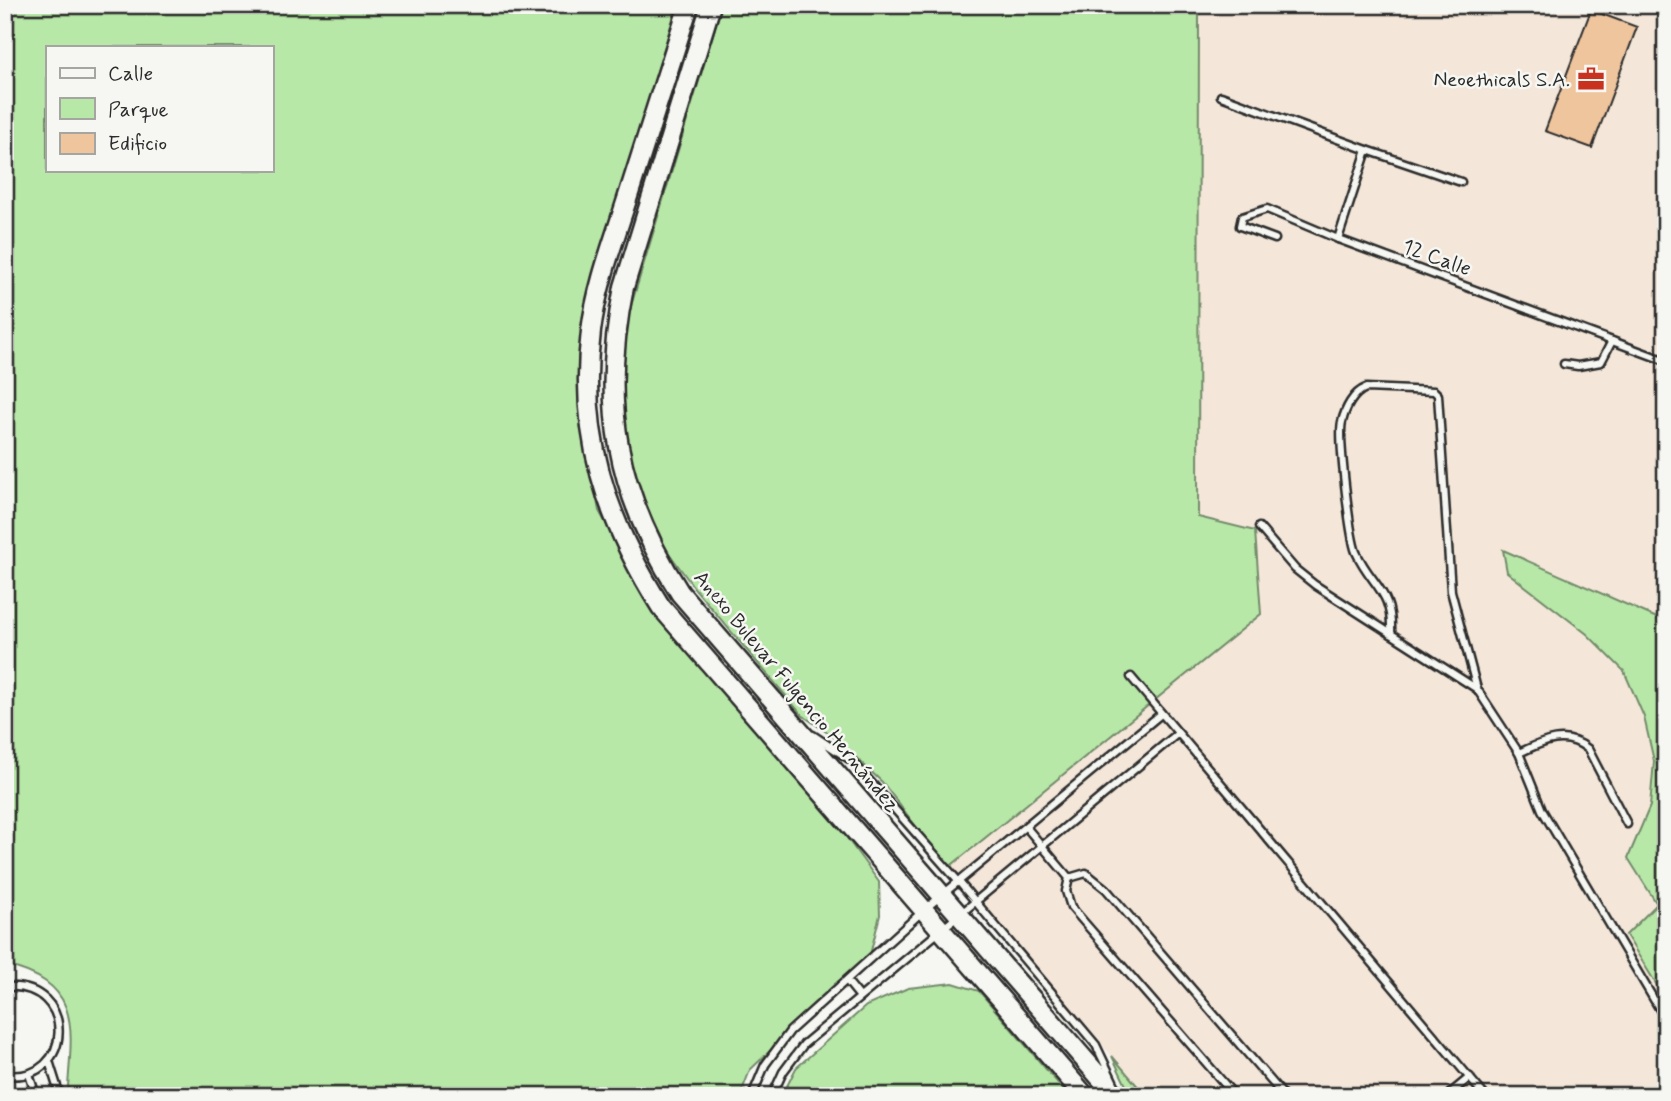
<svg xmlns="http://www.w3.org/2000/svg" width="1671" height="1101" font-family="Mynerve,sans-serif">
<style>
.built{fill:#f4e7d9}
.green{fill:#b8e8a8;stroke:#728a6a;stroke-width:2;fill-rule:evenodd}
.building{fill:#efc59e;stroke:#2b2b2b;stroke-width:2}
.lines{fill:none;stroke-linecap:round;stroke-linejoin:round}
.service-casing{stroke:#2b2b2b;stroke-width:11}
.secondary-casing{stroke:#2b2b2b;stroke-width:23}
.service{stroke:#f6f6f2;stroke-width:6}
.secondary{stroke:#f6f6f2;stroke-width:18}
.labels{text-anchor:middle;stroke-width:5;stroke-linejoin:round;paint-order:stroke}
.poi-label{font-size:21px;fill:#2b2b2b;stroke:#f6f6f2;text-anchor:end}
.street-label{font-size:21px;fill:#2b2b2b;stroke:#f6f6f2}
</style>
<rect width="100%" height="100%" fill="#f6f6f2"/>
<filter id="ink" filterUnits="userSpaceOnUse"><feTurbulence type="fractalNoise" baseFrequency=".0143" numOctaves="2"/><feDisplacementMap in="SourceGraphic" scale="14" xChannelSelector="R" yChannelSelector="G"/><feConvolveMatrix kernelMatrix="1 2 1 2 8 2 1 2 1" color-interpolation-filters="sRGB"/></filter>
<g filter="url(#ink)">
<polygon class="built" points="1199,5 1666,5 1666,622 1504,551 1624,671 1644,717 1654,761 1650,806 1628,858 1657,904 1626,935 1666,1000 1666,1096 1146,1096 948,868 1261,614 1198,517"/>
<g class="green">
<path d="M5 5H677L590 296 583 426 599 511 650 603 833 819 879 882 880 915 870 955 750 1070 740 1096H71L68 1086C73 1022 79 983 5 965ZM47 47H271V170H47Z"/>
<polygon points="722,5 1199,5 1198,517 1255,531 1261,614 948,868 882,782 835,738 802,715 695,589 666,549 640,491 622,433 618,370 631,306"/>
<polygon points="1503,550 1666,622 1666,1000 1626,935 1657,904 1628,858 1650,806 1654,761 1644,717 1624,671 1587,634 1507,572"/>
<polygon points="953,983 979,991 1069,1096 782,1096 796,1068 866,1006 908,988"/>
<polygon points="1112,1056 1146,1096 1131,1096"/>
</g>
<polygon class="building" points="1591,10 1637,27 1592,148 1545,131"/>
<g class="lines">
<defs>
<g id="service">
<polyline points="1221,96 1367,150"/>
<polyline points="1275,239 1240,226 1242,217 1267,209 1338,239 1666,361"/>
<polyline points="1338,239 1367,150 1461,182"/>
<polyline points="1564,364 1578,366 1601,362 1612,341"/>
<polyline points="1259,527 1295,569 1315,585 1477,689 1519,753 1542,810 1666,1020"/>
<path d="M1391 634C1393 590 1372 587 1356 552 1350 537 1338 437 1342 422 1345 409 1353 393 1366 388L1434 391 1438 395 1451 591 1477 689"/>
<polyline points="1131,677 1485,1096"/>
<polyline points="813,735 852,761 959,882 1096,1045 1115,1085"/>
<path d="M1519 753C1542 742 1565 730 1588 749L1627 824"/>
<polyline points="1026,827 1069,878 1066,891 1071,907 1235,1096"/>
<polyline points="1069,878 1086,873 1106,889 1284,1096"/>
<polyline points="847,981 860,997"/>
<path d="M5 987C78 981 75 1084 5 1075"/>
<polyline points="49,1061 60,1096"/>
<polyline points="29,1074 36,1096"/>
<polyline points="752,1096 765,1065 790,1031 924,910 1161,714"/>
<polyline points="772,1096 783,1072 804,1044 1177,734"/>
<polyline points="1447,1096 1470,1077"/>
</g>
<g id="secondary">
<path d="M689 5C669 68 649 130 629 193 615 238 597 283 591 331 578 434 606 520 661 607L1085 1096"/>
<path d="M711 5 624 287C600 404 616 493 680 593L1116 1096"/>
</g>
</defs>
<use href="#service" class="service-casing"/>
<use href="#secondary" class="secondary-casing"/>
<use href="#service" class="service"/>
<use href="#secondary" class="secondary"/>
</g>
</g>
<defs>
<symbol id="office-bare" viewBox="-9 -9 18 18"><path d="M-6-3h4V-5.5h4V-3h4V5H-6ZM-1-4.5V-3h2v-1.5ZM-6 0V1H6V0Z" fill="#c8321e" stroke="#f6f6f2" stroke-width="2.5" paint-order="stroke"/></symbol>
</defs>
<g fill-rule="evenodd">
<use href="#office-bare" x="1572" y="60" width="38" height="38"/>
</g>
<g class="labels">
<g class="poi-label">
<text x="1570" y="86">Neoethicals S.A.</text>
</g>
<g class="street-label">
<text transform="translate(1437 257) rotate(20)" y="7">12 Calle</text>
<text transform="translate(797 691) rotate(50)" y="7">Anexo Bulevar Fulgencio Hernández</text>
</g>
</g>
<rect width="1671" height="1101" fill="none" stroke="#f6f6f2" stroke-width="28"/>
<rect x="14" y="14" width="1643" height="1073" fill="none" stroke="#2b2b2b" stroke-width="2.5" filter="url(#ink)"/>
<rect x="46" y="46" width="228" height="126" fill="#f6f6f2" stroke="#a5a5a2" stroke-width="2"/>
<rect x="60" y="68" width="35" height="10" fill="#f6f6f2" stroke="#a5a5a2" stroke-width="2"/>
<text x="108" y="80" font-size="21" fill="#2b2b2b">Calle</text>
<rect x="60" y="98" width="35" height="21" fill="#b8e8a8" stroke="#a5a5a2" stroke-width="2"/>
<text x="108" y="116" font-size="21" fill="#2b2b2b">Parque</text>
<rect x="60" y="133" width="35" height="21" fill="#efc59e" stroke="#a5a5a2" stroke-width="2"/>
<text x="108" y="150" font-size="21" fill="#2b2b2b">Edificio</text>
</svg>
